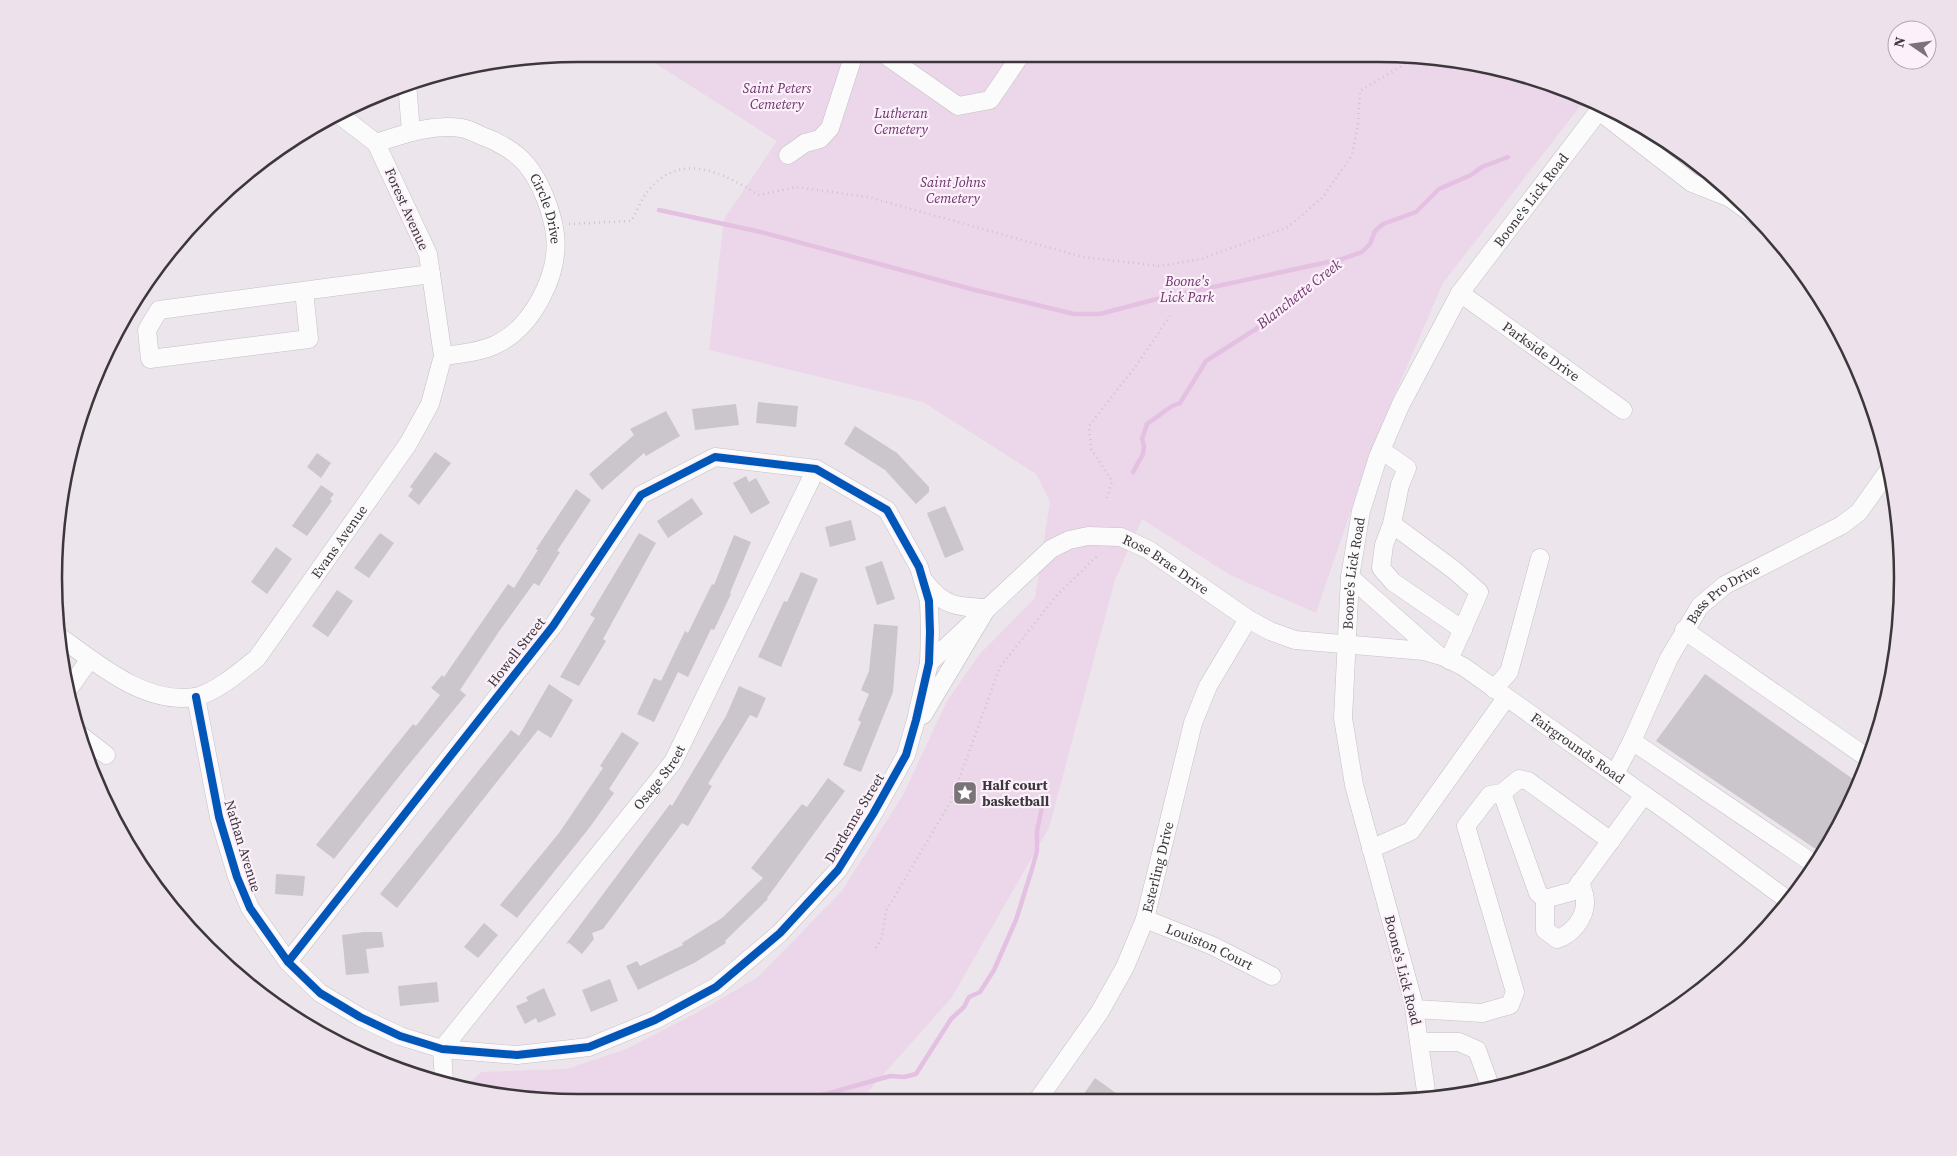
<svg xmlns="http://www.w3.org/2000/svg" width="1957" height="1156" font-family="'Source Serif 4',serif">
<style>
.green{fill:#ebd7e9}
.lines{fill:none;stroke-linecap:round;stroke-linejoin:round}
.stream{stroke:#e4c0e2;stroke-width:4.5}
.building{fill:#cbc6cb}
.minor-casing{stroke:#c4c0c4;stroke-width:19}
.path{stroke:#c9c6c8;stroke-width:2.5;stroke-dasharray:1 4;stroke-linecap:butt}
.minor{stroke:#fcfbfc;stroke-width:18}
.cycleway-casing{stroke:#fcf0fb;stroke-width:11}
.cycleway{stroke:#0057b8;stroke-width:8}
.labels{text-anchor:middle;stroke-width:4.5;stroke-linejoin:round;paint-order:stroke}
.park-label{font-size:14px;font-style:italic;fill:#6c3269;stroke:#fcf0fb}
.street-label{font-size:14px;fill:#3c373b;stroke:#fcf0fb}
.poi-label{font-size:14px;font-weight:bold;fill:#3c373b;stroke:#fcf0fb;text-anchor:start}
.water-label{font-size:15px;font-style:italic;fill:#70366d;stroke:#fcf0fb}
.rim{fill:none;stroke:#3c373b;stroke-width:2.5}
</style>
<rect width="100%" height="100%" fill="#ece6ec"/>
<polygon class="green" points="1414,55 1547,81 1585,100 1443,283 1375,440 1316,613 1230,575 1142,519 1115,580 1049,828 952,997 860,1101 543,1101 466,1086 481,1072 567,1069 626,1049 700,1011 758,977 841,892 903,795 947,701 979,655 1035,598 1050,502 1036,474 923,402 709,350 724,219 777,141 647,58"/>
<g class="lines">
<g class="stream">
<polyline points="659,210 761,232 975,290 1074,314 1100,314 1153,300 1342,259"/>
<polyline points="1133,472 1143,454 1144,446 1142,439 1147,424 1172,406 1180,403 1206,361 1270,320 1342,259 1362,252 1370,244 1375,231 1383,224 1416,212 1439,189 1471,175 1482,167 1508,157"/>
<polyline points="801,1101 890,1076 904,1077 916,1074 951,1019 964,1007 969,997 980,992 994,970 1016,920 1032,869 1037,851 1037,831 1042,807"/>
</g>
</g>
<g class="building">
<polygon points="758,402 798,406 796,427 756,423"/>
<polygon points="736,404 739,425 695,430 692,409"/>
<polygon points="666,411 680,436 646,456 644,453 602,490 589,474 634,435 630,429"/>
<polygon points="855,426 897,453 929,487 929,492 916,504 885,470 844,444"/>
<polygon points="435,452 451,463 419,505 408,496 413,489 410,487"/>
<polygon points="317,453 331,463 321,478 307,467"/>
<polygon points="746,476 749,482 756,478 770,503 751,514 733,483"/>
<polygon points="321,485 334,494 330,499 332,501 307,536 292,526"/>
<polygon points="576,489 591,500 557,551 560,552 539,586 534,583 500,630 460,690 466,695 401,774 334,859 316,845 413,724 416,726 440,695 431,688 442,675 444,677 508,584 514,588 538,550 536,549"/>
<polygon points="692,498 703,514 668,538 657,521"/>
<polygon points="945,506 964,550 945,558 927,513"/>
<polygon points="851,520 856,540 830,547 825,527"/>
<polygon points="380,533 394,543 369,578 354,568"/>
<polygon points="639,533 656,543 603,639 606,641 579,686 560,677 595,618 590,615"/>
<polygon points="734,535 751,542 730,593 731,594 714,630 711,629 688,677 678,672 654,722 637,714 654,678 661,681 685,631 688,633 712,584 714,585"/>
<polygon points="276,547 292,559 267,594 251,582"/>
<polygon points="882,561 895,599 877,605 865,567"/>
<polygon points="801,572 818,579 781,667 758,657 784,601 787,602"/>
<polygon points="337,590 353,601 328,637 312,626"/>
<polygon points="874,624 898,626 893,692 861,772 843,765 861,722 858,720 869,694 861,690 869,671"/>
<polygon points="1705,674 1860,784 1823,854 1656,741"/>
<polygon points="549,684 573,700 551,738 538,730 397,908 380,894 511,730 519,736"/>
<polygon points="739,686 766,698 757,718 750,715 708,784 712,786 688,826 682,823 603,929 592,933 594,939 582,954 569,943 566,944 670,804 672,806 726,716"/>
<polygon points="622,732 639,743 609,789 614,793 590,827 517,918 500,905 559,833 603,768 600,766"/>
<polygon points="828,778 845,791 767,898 768,899 725,941 726,943 694,963 638,990 626,966 637,961 640,966 683,945 682,943 722,918 763,878 751,868 802,804 807,807"/>
<polygon points="276,874 305,876 303,896 275,894"/>
<polygon points="484,923 498,935 478,958 464,947"/>
<polygon points="364,932 382,932 384,947 366,949 369,973 346,975 342,935"/>
<polygon points="610,979 618,1001 591,1012 582,990"/>
<polygon points="437,982 439,1002 400,1006 398,986"/>
<polygon points="544,988 556,1015 538,1023 536,1018 525,1024 516,1006 528,1001 526,997"/>
<polygon points="1095,1078 1127,1101 1079,1101"/>
</g>
<g class="lines">
<defs>
<g id="minor">
<polyline points="888,57 958,106 990,100 1020,56"/>
<polyline points="407,83 411,132"/>
<polyline points="1599,111 1692,183 1730,198 1758,218"/>
<path id="s1" d="M376 143C404 134 431 124 461 128 468 129 476 133 482 136 497 141 516 152 526 164 541 182 552 212 555 234 560 275 532 328 495 345 479 352 460 354 443 356"/>
<polyline points="788,155 805,143 820,139 830,128 853,57"/>
<path d="M304 291 309 339 150 359 147 330 159 310C250 298 340 286 431 274"/>
<path id="s2" d="M1460 293 1623 410"/>
<polyline points="1381,450 1407,468 1400,485 1392,524 1454,570 1479,592 1449,660"/>
<polyline points="1392,524 1384,545 1381,568 1393,582 1463,630"/>
<polyline points="1350,577 1437,654"/>
<polyline points="1684,630 1869,759"/>
<path id="s3" d="M60 637C98 664 145 705 195 697 215 693 241 671 257 658L408 444 430 404 443 356 428 254 376 143 337 113"/>
<path id="s4" d="M929 663 1051 549 1069 540 1088 536 1121 537 1149 550 1248 619 1270 631 1295 640 1424 651 1444 657 1464 667 1671 814 1789 901"/>
<polyline points="70,687 90,659"/>
<polyline points="1494,689 1509,672 1540,558"/>
<polyline points="196,697 219,817 237,877 250,908 288,962 320,993 360,1017 400,1036 442,1049 517,1055 589,1047 655,1020 716,987 780,933 838,870 873,814 906,755 916,720 929,663 930,632 929,601 919,567 887,510 816,469 715,457 641,495 553,626 288,962"/>
<path d="M923 715 987 608C958 607 944 607 925 582"/>
<polyline points="79,734 106,755"/>
<polyline points="1632,741 1817,866"/>
<path id="s5" d="M1615 774 1632 741 1669 658 1700 606 1725 585 1842 525 1859 512 1891 467"/>
<polyline points="1502,793 1519,779 1528,781 1611,841"/>
<polyline points="1371,849 1411,831 1506,698"/>
<polyline points="1545,899 1574,891 1644,795"/>
<path id="s6" d="M1145 919 1213 946 1272 976"/>
<path d="M1415 1009 1482 1013 1510 1005 1515 992 1466 826 1490 795 1502 793 1538 893 1545 899V930L1557 939C1571 935 1586 918 1585 901 1585 895 1582 888 1580 882"/>
<polyline points="1420,1042 1459,1042 1477,1050 1490,1086"/>
<path id="s7" d="M442 1049 673 762 816 469"/>
<polyline points="442,1049 444,1081"/>
<path id="s8" d="M1427 1098 1413 1001 1354 785 1343 718 1350 577 1361 511 1378 457 1401 404 1460 293 1601 108"/>
<path id="s9" d="M1037 1101 1099 1013 1125 967 1145 919 1193 723 1208 686 1248 619"/>
</g>
</defs>
<use href="#minor" class="minor-casing"/>
<g class="path">
<path d="M569 224 631 221C637 212 641 199 648 191 681 150 723 173 759 195L796 187 868 197 1083 257 1160 266 1201 259 1288 227 1323 197 1352 155 1358 124 1360 91 1418 56"/>
<polyline points="1107,498 1112,481 1091,449 1089,426 1136,366 1170,316"/>
<polyline points="876,948 882,937 886,911 951,801 1000,667 1057,595 1099,554"/>
</g>
<use href="#minor" class="minor"/>
<defs>
<polyline id="cycleway" points="196,697 219,817 237,877 250,908 288,962 320,993 360,1017 400,1036 442,1049 517,1055 589,1047 655,1020 716,987 780,933 838,870 873,814 906,755 916,720 929,663 930,632 929,601 919,567 887,510 816,469 715,457 641,495 553,626 288,962"/>
</defs>
<use href="#cycleway" class="cycleway-casing"/>
<use href="#cycleway" class="cycleway"/>
</g>
<defs>
<symbol id="sight-square" viewBox="-11 -11 22 22"><rect x="-9" y="-9" width="18" height="18" rx="4" fill="#7a7479" stroke="#fcf0fb"/><path d="M0-6L1.8-2.2L6-1.7L2.9 1.2L3.7 5.4L0 3.3L-3.7 5.4L-2.9 1.2L-6-1.7L-1.8-2.2Z" fill="#fff"/></symbol>
</defs>
<g fill-rule="evenodd">
<use href="#sight-square" x="951" y="779" width="28" height="28"/>
</g>
<g class="labels">
<g class="park-label">
<text x="777" y="93">Saint Peters<tspan x="777" dy="16">Cemetery</tspan></text>
<text x="901" y="118">Lutheran<tspan x="901" dy="16">Cemetery</tspan></text>
<text x="953" y="187">Saint Johns<tspan x="953" dy="16">Cemetery</tspan></text>
<text x="1187" y="286">Boone's<tspan x="1187" dy="16">Lick Park</tspan></text>
</g>
<g class="street-label">
<text dy="5" stroke="none"><textPath href="#s8" startOffset="955">Boone's Lick Road</textPath></text>
<text transform="translate(407 209) rotate(66)" y="5">Forest Avenue</text>
<text dy="5" stroke="none"><textPath href="#s1" startOffset="212">Circle Drive</textPath></text>
<text dy="5" stroke="none"><textPath href="#s2" startOffset="100">Parkside Drive</textPath></text>
<text dy="5" stroke="none"><textPath href="#s3" startOffset="368">Evans Avenue</textPath></text>
<text dy="5" stroke="none"><textPath href="#s4" startOffset="292">Rose Brae Drive</textPath></text>
<text dy="5" stroke="none"><textPath href="#s8" startOffset="535">Boone's Lick Road</textPath></text>
<text dy="5" stroke="none"><textPath href="#s5" startOffset="214">Bass Pro Drive</textPath></text>
<text transform="translate(516 652) rotate(-52)" y="5">Howell Street</text>
<text dy="5" stroke="none"><textPath href="#s4" startOffset="755">Fairgrounds Road</textPath></text>
<text dy="5" stroke="none"><textPath href="#s7" startOffset="348">Osage Street</textPath></text>
<text transform="translate(854 818) rotate(-59)" y="5">Dardenne Street</text>
<text transform="translate(243 846) rotate(73)" y="5">Nathan Avenue</text>
<text dy="5" stroke="none"><textPath href="#s9" startOffset="266">Esterling Drive</textPath></text>
<text dy="5" stroke="none"><textPath href="#s6" startOffset="70">Louiston Court</textPath></text>
<text transform="translate(1403 970) rotate(76)" y="5">Boone's Lick Road</text>
</g>
<g class="poi-label">
<text x="982" y="790">Half court<tspan x="982" dy="16">basketball</tspan></text>
</g>
<g class="water-label">
<text transform="translate(1299 294) rotate(-38)" y="5">Blanchette Creek</text>
</g>
</g>
<path d="M0 0H1957V1156H0ZM578 62H1378A516 516 0 0 1 1894 578V578A516 516 0 0 1 1378 1094H578A516 516 0 0 1 62 578V578A516 516 0 0 1 578 62Z" fill="#ede1ec" fill-rule="evenodd"/>
<path class="rim" d="M578 62H1378A516 516 0 0 1 1894 578V578A516 516 0 0 1 1378 1094H578A516 516 0 0 1 62 578V578A516 516 0 0 1 578 62Z"/>
<g transform="translate(1912 45) rotate(283)"><circle r="24" fill="#fcf0fb" stroke="#afa6ae"/>
<path d="M0-4L9 19L0 12L-9 19Z" fill="#7a7479"/>
<text y="-8" font-size="14" font-weight="bold" text-anchor="middle" fill="#3c373b">N</text>
</g>
</svg>
